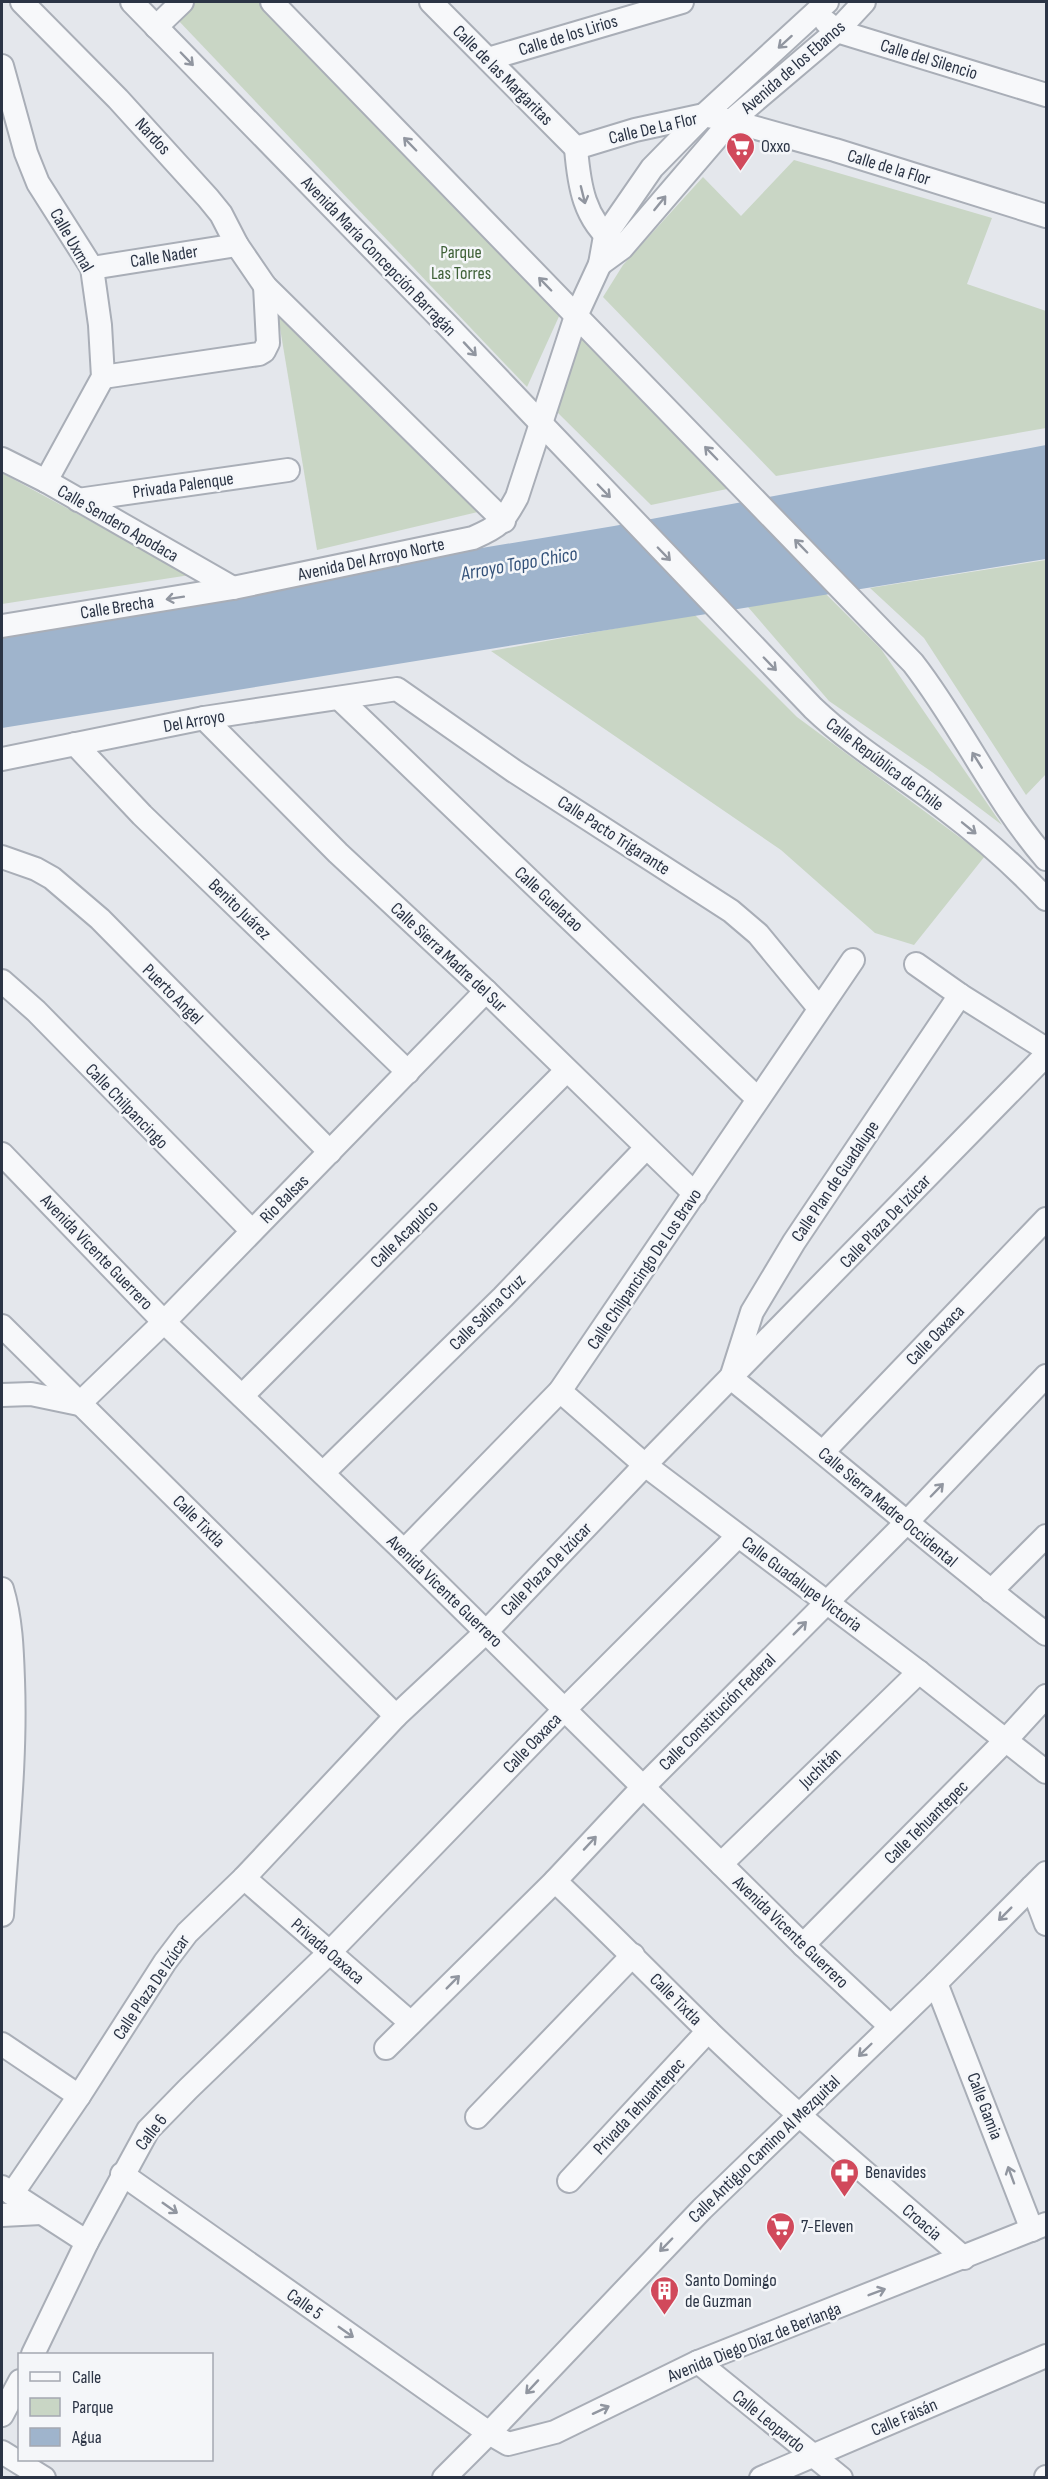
<svg xmlns="http://www.w3.org/2000/svg" width="1048" height="2479" font-family="'Sofia Sans Condensed',sans-serif">
<style>
.green{fill:#c9d6c5}
.water{fill:#9fb4cc}
.lines{fill:none;stroke-linecap:round;stroke-linejoin:round}
.minor-casing{stroke:#a9aeb7;stroke-width:26}
.minor{stroke:#f7f8fa;stroke-width:22}
.oneway{stroke:#9196a0}
.labels{text-anchor:middle;stroke-width:5;stroke-linejoin:round;paint-order:stroke}
.street-label{font-size:18px;fill:#2b3445;stroke:#f4f6f9}
.poi-label{font-size:18px;fill:#2b3445;stroke:#f4f6f9;text-anchor:start}
.park-label{font-size:18px;fill:#3f6138;stroke:#f4f6f9}
.water-label{font-size:20px;font-style:italic;fill:#34527a;stroke:#f4f6f9}
</style>
<rect width="100%" height="100%" fill="#e4e7ec"/>
<g class="green">
<polygon points="193,2 265,2 561,312 527,387 176,18"/>
<polygon points="794,160 992,218 967,284 1046,311 1046,428 776,476 603,297 623,265 703,177 741,216"/>
<polygon points="277,310 482,511 317,550"/>
<polygon points="581,331 727,489 651,505 555,410"/>
<polygon points="2,473 190,575 2,604"/>
<polygon points="1046,560 1046,774 1026,795 924,638 870,588"/>
<polygon points="820,588 881,649 1002,825 932,772 829,701 748,607"/>
<polygon points="694,614 797,717 985,856 914,945 875,933 781,850 491,651"/>
</g>
<polygon class="water" points="1046,445 1046,559 2,728 2,628 614,526"/>
<g class="lines">
<defs>
<g id="minor">
<polyline points="22,2 118,99 208,198 221,214 237,245 265,286 504,521"/>
<path d="M132 2 447 325 813 708C855 748 899 773 944 808 981 836 1015 866 1046 899"/>
<path d="M272 2 913 663C962 726 994 799 1046 859"/>
<polyline points="431,2 576,148"/>
<polyline points="826,22 837,31 1046,95"/>
<polyline points="156,27 182,2"/>
<polyline points="488,59 682,2"/>
<polyline points="2,66 26,153 38,183 92,268 100,325 103,377 46,481"/>
<polyline points="576,148 635,130 704,115 731,121 835,150 1046,216"/>
<path d="M576 148C579 185 584 220 615 243"/>
<polyline points="600,264 622,248 731,121 837,31 864,2"/>
<polyline points="92,268 237,245"/>
<polyline points="103,377 259,354 264,351 268,343 265,286"/>
<polyline points="2,459 46,481 233,588"/>
<polyline points="78,500 288,470"/>
<path d="M2 626 233 588 473 538C500 526 503 523 517 497L576 316 600 264 605 236 652 168 704 115 827 2"/>
<polyline points="340,699 758,1099"/>
<polyline points="204,718 338,853 486,991 695,1194"/>
<polyline points="75,744 142,815 408,1072"/>
<polyline points="2,759 204,718 397,689 514,771 731,911 758,934 819,1008"/>
<polyline points="2,857 36,869 52,878 100,919 330,1152"/>
<polyline points="916,964 960,995 1046,1049"/>
<polyline points="2,981 36,1011 252,1231"/>
<path d="M960 995 794 1242 752 1312 731 1378C837 1463 939 1551 1046 1634"/>
<polyline points="2,1154 164,1322 404,1551 803,1945 890,2026"/>
<polyline points="2,1326 396,1716"/>
<polyline points="560,1391 645,1465 919,1672 1046,1772"/>
<polyline points="2,1395 31,1394 79,1404 164,1322 486,991"/>
<polyline points="242,1396 566,1071"/>
<polyline points="823,1452 1046,1219"/>
<polyline points="323,1473 503,1297 646,1148"/>
<polyline points="404,1551 560,1391 853,960"/>
<path d="M2 1589C11 1619 12 1650 13 1680 16 1759 7 1837 2 1915"/>
<polyline points="991,1591 1046,1536"/>
<polyline points="721,1864 919,1672"/>
<polyline points="244,1878 411,2023"/>
<path d="M555 1881C607 1930 657 1981 708 2031 790 2110 878 2183 964 2258"/>
<polyline points="1032,1887 1046,1924"/>
<polyline points="803,1945 1006,1740 1046,1696"/>
<polyline points="936,1983 1032,2230"/>
<polyline points="2,2044 79,2096"/>
<polyline points="386,2048 555,1881 643,1787 906,1523 1046,1376"/>
<polyline points="477,2117 633,1955"/>
<polyline points="122,2174 489,2433 508,2444 555,2432 698,2362 1046,2224"/>
<polyline points="569,2181 708,2031"/>
<polyline points="2,2187 87,2242"/>
<polyline points="12,2194 79,2096 165,1962 187,1933 244,1878 396,1716 486,1632 645,1465 1046,1055"/>
<polyline points="2,2215 41,2213"/>
<polyline points="33,2354 87,2242 148,2130 188,2089 329,1953 565,1709 738,1536"/>
<polyline points="698,2362 841,2478"/>
<polyline points="2,2415 20,2381"/>
<polyline points="2,2452 44,2478"/>
<polyline points="444,2478 489,2433 702,2209 936,1983 1046,1873"/>
<polyline points="761,2478 1046,2356"/>
<polyline points="1046,2478 1046,2477"/>
</g>
</defs>
<use href="#minor" class="minor-casing"/>
<use href="#minor" class="minor"/>
</g>
<defs><path id="oneway-shaft" d="M-6 0H5M1.5-3L5.5 0L1.5 3" fill="none" stroke-width="1.6" stroke-linecap="round" stroke-linejoin="round" transform="scale(1.5)"/></defs>
<g class="oneway">
<use href="#oneway-shaft" transform="translate(785 42) rotate(138)"/>
<use href="#oneway-shaft" transform="translate(187 59) rotate(46)"/>
<use href="#oneway-shaft" transform="translate(410 144) rotate(-134)"/>
<use href="#oneway-shaft" transform="translate(583 195) rotate(76)"/>
<use href="#oneway-shaft" transform="translate(660 203) rotate(-51)"/>
<use href="#oneway-shaft" transform="translate(545 284) rotate(-134)"/>
<use href="#oneway-shaft" transform="translate(470 349) rotate(47)"/>
<use href="#oneway-shaft" transform="translate(711 453) rotate(-134)"/>
<use href="#oneway-shaft" transform="translate(604 491) rotate(46)"/>
<use href="#oneway-shaft" transform="translate(801 546) rotate(-134)"/>
<use href="#oneway-shaft" transform="translate(664 554) rotate(46)"/>
<use href="#oneway-shaft" transform="translate(175 598) rotate(171)"/>
<use href="#oneway-shaft" transform="translate(770 664) rotate(46)"/>
<use href="#oneway-shaft" transform="translate(977 760) rotate(-122)"/>
<use href="#oneway-shaft" transform="translate(969 828) rotate(39)"/>
<use href="#oneway-shaft" transform="translate(937 1490) rotate(-46)"/>
<use href="#oneway-shaft" transform="translate(800 1628) rotate(-45)"/>
<use href="#oneway-shaft" transform="translate(590 1843) rotate(-47)"/>
<use href="#oneway-shaft" transform="translate(1005 1914) rotate(135)"/>
<use href="#oneway-shaft" transform="translate(453 1982) rotate(-45)"/>
<use href="#oneway-shaft" transform="translate(865 2050) rotate(136)"/>
<use href="#oneway-shaft" transform="translate(1011 2175) rotate(-110)"/>
<use href="#oneway-shaft" transform="translate(170 2208) rotate(35)"/>
<use href="#oneway-shaft" transform="translate(666 2245) rotate(134)"/>
<use href="#oneway-shaft" transform="translate(877 2292) rotate(-21)"/>
<use href="#oneway-shaft" transform="translate(346 2332) rotate(35)"/>
<use href="#oneway-shaft" transform="translate(532 2387) rotate(133)"/>
<use href="#oneway-shaft" transform="translate(601 2410) rotate(-25)"/>
</g>
<defs>
<symbol id="supermarket-pin" viewBox="-11 -11 22 30"><path d="M0 17L-7.5 6A9.5 9.5 0 1 1 7.5 6Z" fill="#d1495b" stroke="#f4f6f9"/><path d="M-6-5.5h2.5l.6 2H6L4.5 2H-2.5L-4.4-4H-6ZM-1.5 3.2a1.3 1.3 0 1 0 .1 0ZM3 3.2a1.3 1.3 0 1 0 .1 0Z" fill="#fff"/></symbol>
<symbol id="pharmacy-pin" viewBox="-11 -11 22 30"><path d="M0 17L-7.5 6A9.5 9.5 0 1 1 7.5 6Z" fill="#d1495b" stroke="#f4f6f9"/><path d="M-2-6h4v4h4v4h-4v4h-4v-4h-4v-4h4Z" fill="#fff"/></symbol>
<symbol id="building-pin" viewBox="-11 -11 22 30"><path d="M0 17L-7.5 6A9.5 9.5 0 1 1 7.5 6Z" fill="#d1495b" stroke="#f4f6f9"/><path d="M-4-6H4V6H1V3H-1V6H-4ZM-2.5-4.3h1.7v1.8h-1.7ZM.8-4.3h1.7v1.8H.8ZM-2.5-1h1.7V.8h-1.7ZM.8-1h1.7V.8H.8Z" fill="#fff"/></symbol>
</defs>
<g fill-rule="evenodd">
<use href="#supermarket-pin" x="724" y="130" width="33" height="45"/>
<use href="#pharmacy-pin" x="828" y="2156" width="33" height="45"/>
<use href="#supermarket-pin" x="764" y="2210" width="33" height="45"/>
<use href="#building-pin" x="648" y="2274" width="33" height="45"/>
</g>
<g class="labels">
<g class="street-label">
<text transform="translate(568 35) rotate(-17)" y="6">Calle de los Lirios</text>
<text transform="translate(929 59) rotate(17)" y="6">Calle del Silencio</text>
<text transform="translate(793 67) rotate(-41)" y="6">Avenida de los Ebanos</text>
<text transform="translate(503 75) rotate(45)" y="6">Calle de las Margaritas</text>
<text transform="translate(653 128) rotate(-13)" y="6">Calle De La Flor</text>
<text transform="translate(153 136) rotate(47)" y="6">Nardos</text>
<text transform="translate(889 167) rotate(17)" y="6">Calle de la Flor</text>
<text transform="translate(72 240) rotate(60)" y="6">Calle Uxmal</text>
<text transform="translate(164 256) rotate(-9)" y="6">Calle Nader</text>
<text transform="translate(379 256) rotate(46)" y="6">Avenida María Concepción Barragán</text>
<text transform="translate(183 485) rotate(-8)" y="6">Privada Palenque</text>
<text transform="translate(118 523) rotate(30)" y="6">Calle Sendero Apodaca</text>
<text transform="translate(371 559) rotate(-12)" y="6">Avenida Del Arroyo Norte</text>
<text transform="translate(117 607) rotate(-9)" y="6">Calle Brecha</text>
<text transform="translate(194 721) rotate(-10)" y="6">Del Arroyo</text>
<text transform="translate(885 764) rotate(37)" y="6">Calle República de Chile</text>
<text transform="translate(614 835) rotate(33)" y="6">Calle Pacto Trigarante</text>
<text transform="translate(549 899) rotate(43)" y="6">Calle Guelatao</text>
<text transform="translate(240 909) rotate(44)" y="6">Benito Juárez</text>
<text transform="translate(449 957) rotate(43)" y="6">Calle Sierra Madre del Sur</text>
<text transform="translate(173 994) rotate(45)" y="6">Puerto Angel</text>
<text transform="translate(127 1106) rotate(46)" y="6">Calle Chilpancingo</text>
<text transform="translate(835 1181) rotate(-56)" y="6">Calle Plan de Guadalupe</text>
<text transform="translate(284 1199) rotate(-45)" y="6">Rio Balsas</text>
<text transform="translate(885 1221) rotate(-46)" y="6">Calle Plaza De Izúcar</text>
<text transform="translate(404 1234) rotate(-45)" y="6">Calle Acapulco</text>
<text transform="translate(97 1252) rotate(46)" y="6">Avenida Vicente Guerrero</text>
<text transform="translate(644 1269) rotate(-56)" y="6">Calle Chilpancingo De Los Bravo</text>
<text transform="translate(487 1312) rotate(-45)" y="6">Calle Salina Cruz</text>
<text transform="translate(935 1335) rotate(-46)" y="6">Calle Oaxaca</text>
<text transform="translate(888 1507) rotate(40)" y="6">Calle Sierra Madre Occidental</text>
<text transform="translate(199 1521) rotate(45)" y="6">Calle Tixtla</text>
<text transform="translate(546 1569) rotate(-46)" y="6">Calle Plaza De Izúcar</text>
<text transform="translate(802 1584) rotate(37)" y="6">Calle Guadalupe Victoria</text>
<text transform="translate(445 1591) rotate(44)" y="6">Avenida Vicente Guerrero</text>
<text transform="translate(717 1712) rotate(-45)" y="6">Calle Constitución Federal</text>
<text transform="translate(532 1743) rotate(-46)" y="6">Calle Oaxaca</text>
<text transform="translate(820 1768) rotate(-44)" y="6">Juchitán</text>
<text transform="translate(926 1822) rotate(-45)" y="6">Calle Tehuantepec</text>
<text transform="translate(791 1932) rotate(44)" y="6">Avenida Vicente Guerrero</text>
<text transform="translate(328 1951) rotate(41)" y="6">Privada Oaxaca</text>
<text transform="translate(151 1987) rotate(-56)" y="6">Calle Plaza De Izúcar</text>
<text transform="translate(676 1999) rotate(45)" y="6">Calle Tixtla</text>
<text transform="translate(639 2106) rotate(-47)" y="6">Privada Tehuantepec</text>
<text transform="translate(985 2106) rotate(69)" y="6">Calle Gamia</text>
<text transform="translate(151 2132) rotate(-53)" y="6">Calle 6</text>
<text transform="translate(764 2149) rotate(-44)" y="6">Calle Antiguo Camino Al Mezquital</text>
<text transform="translate(922 2222) rotate(41)" y="6">Croacia</text>
<text transform="translate(305 2304) rotate(35)" y="6">Calle 5</text>
<text transform="translate(754 2342) rotate(-22)" y="6">Avenida Diego Díaz de Berlanga</text>
<text transform="translate(904 2417) rotate(-23)" y="6">Calle Faisán</text>
<text transform="translate(769 2421) rotate(39)" y="6">Calle Leopardo</text>
</g>
<g class="poi-label">
<text x="761" y="152">Oxxo</text>
<text x="865" y="2178">Benavides</text>
<text x="801" y="2232">7-Eleven</text>
<text x="685" y="2286">Santo Domingo<tspan x="685" dy="21">de Guzman</tspan></text>
</g>
<g class="park-label">
<text x="461" y="258">Parque<tspan x="461" dy="21">Las Torres</tspan></text>
</g>
<g class="water-label">
<text transform="translate(519 563) rotate(-10)" y="7">Arroyo Topo Chico</text>
</g>
</g>
<rect width="1048" height="2479" fill="none" stroke="#2b3445" stroke-width="6"/>
<rect x="18" y="2353" width="195" height="108" fill="#f4f6f9" stroke="#a4a8b1" stroke-width="1.5"/>
<rect x="30" y="2372" width="30" height="9" fill="#f7f8fa" stroke="#a4a8b1" stroke-width="1.5"/>
<text x="72" y="2383" font-size="18" fill="#2b3445">Calle</text>
<rect x="30" y="2398" width="30" height="18" fill="#c9d6c5" stroke="#a4a8b1" stroke-width="1.5"/>
<text x="72" y="2413" font-size="18" fill="#2b3445">Parque</text>
<rect x="30" y="2428" width="30" height="18" fill="#9fb4cc" stroke="#a4a8b1" stroke-width="1.5"/>
<text x="72" y="2443" font-size="18" fill="#2b3445">Agua</text>
</svg>
